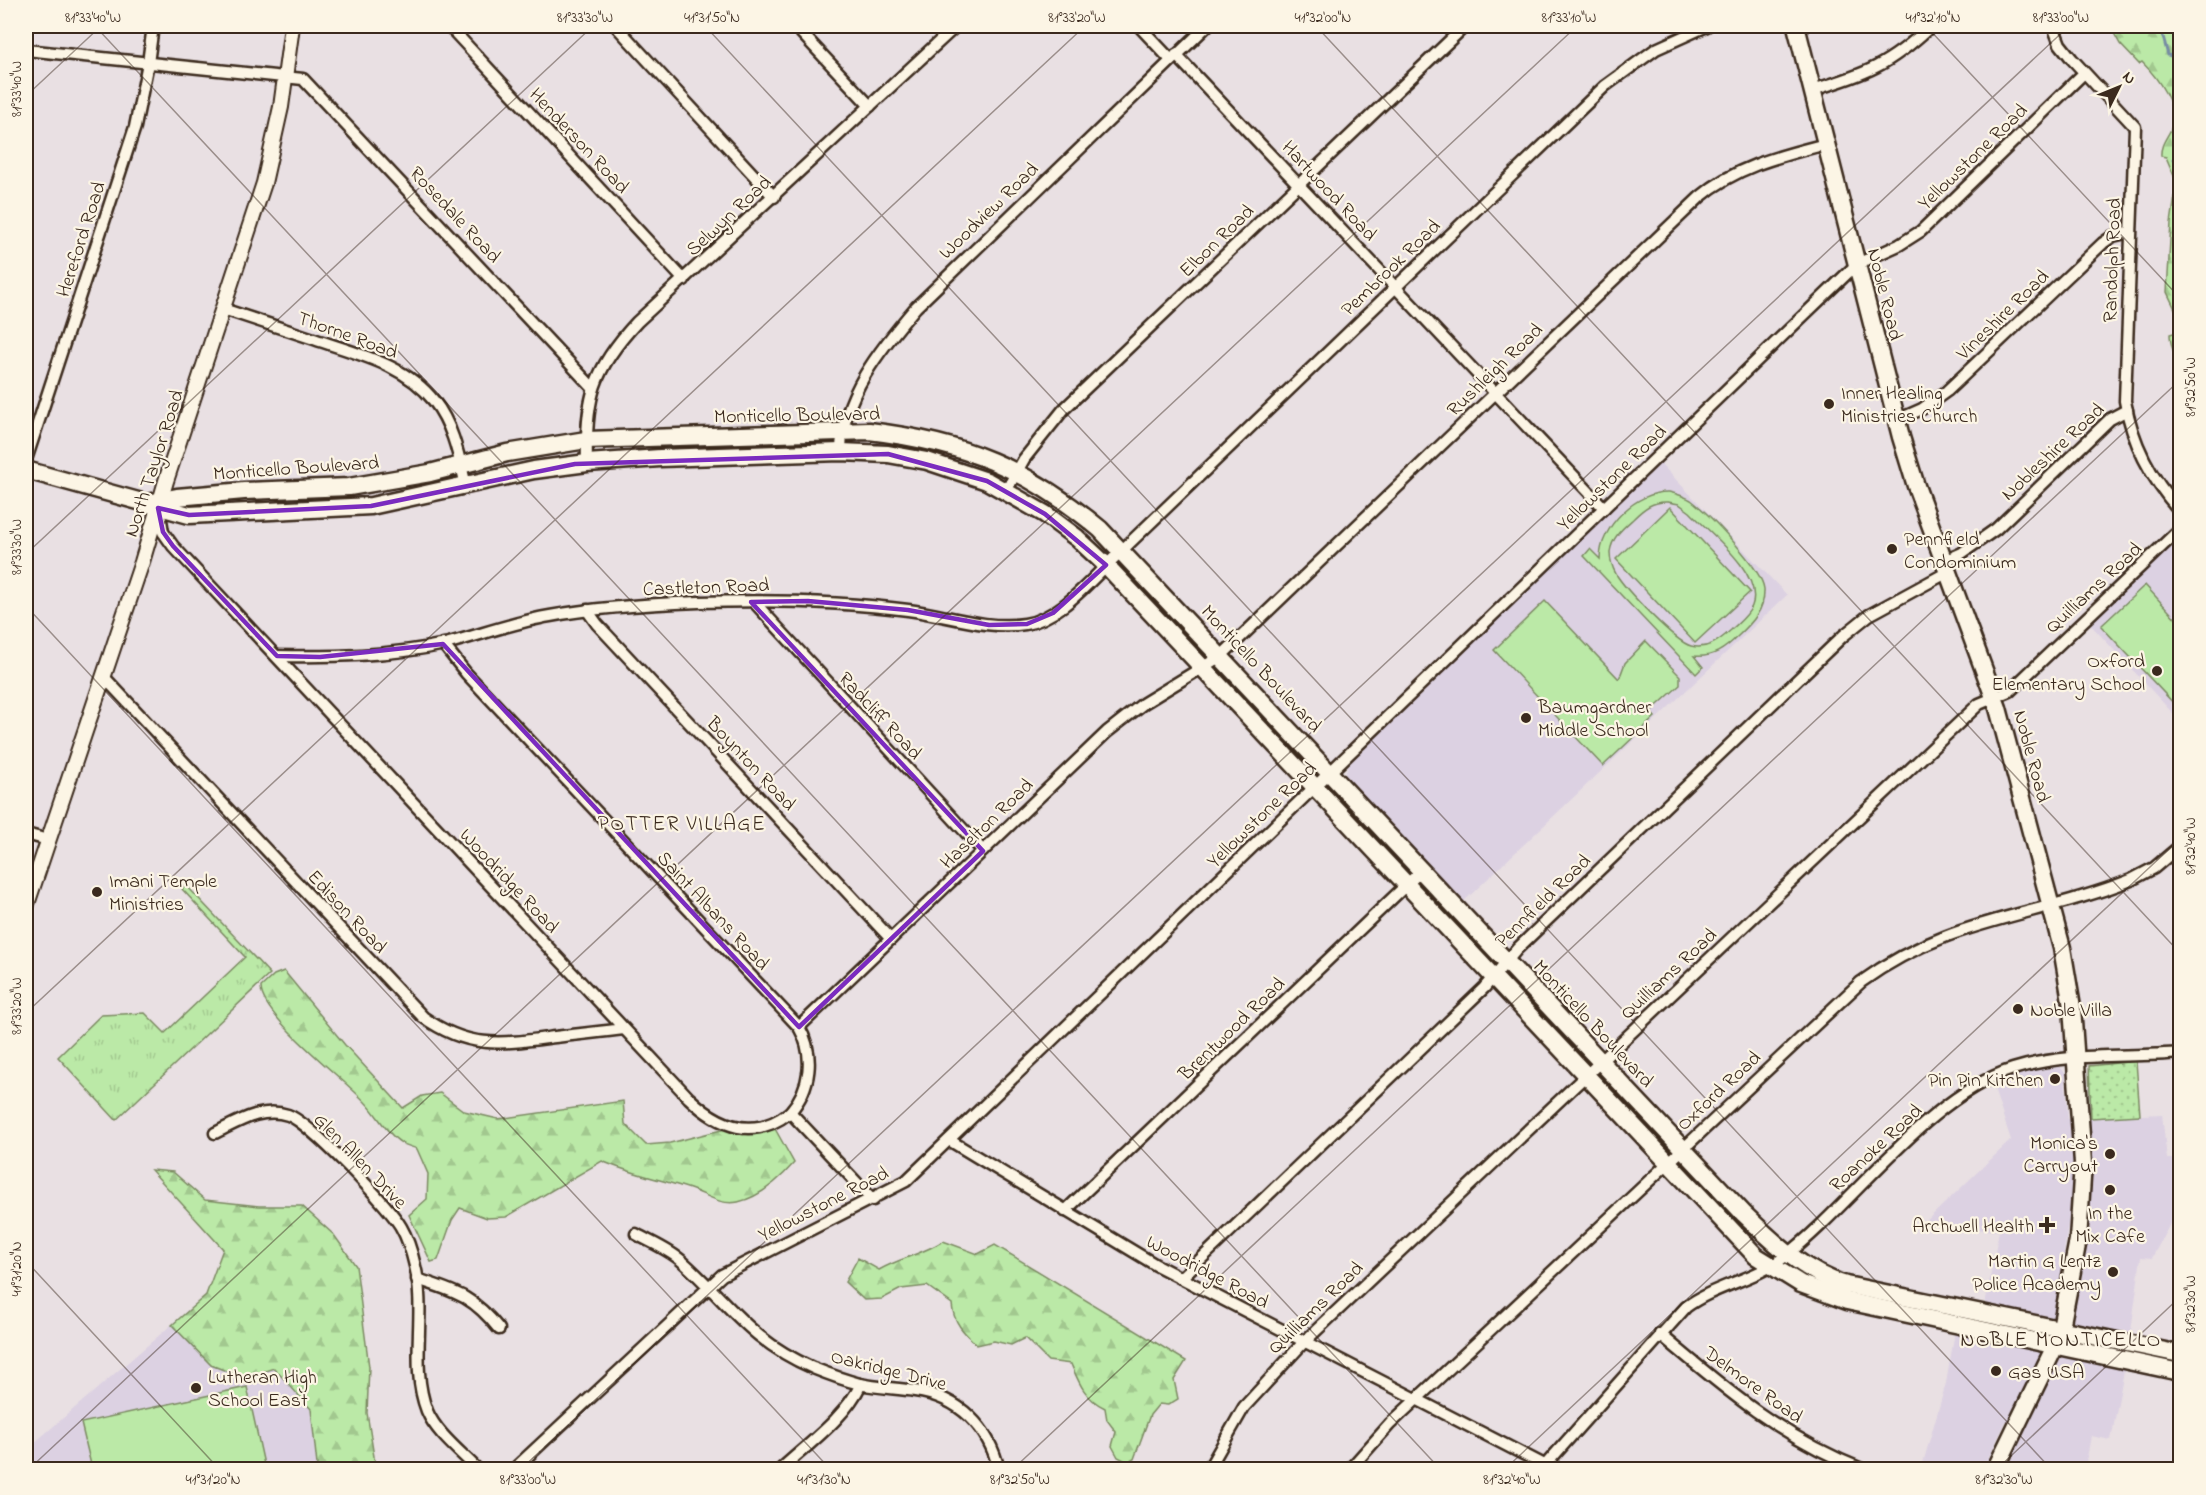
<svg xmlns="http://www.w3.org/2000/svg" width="2206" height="1495" font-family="'Indie Flower',sans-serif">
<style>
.built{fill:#dcd1e2;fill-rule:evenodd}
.grass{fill:url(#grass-tufts);stroke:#7b8a62;stroke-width:1.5}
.forest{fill:url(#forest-firs);stroke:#7b8a62;stroke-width:1.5}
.park{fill:url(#park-dots);stroke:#7b8a62;stroke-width:1.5}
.pitch{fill:#bbe9a7;stroke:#7b8a62;stroke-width:1.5;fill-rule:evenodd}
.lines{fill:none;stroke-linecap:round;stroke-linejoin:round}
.stream{stroke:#778da3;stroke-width:3}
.minor-casing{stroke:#3b2a1e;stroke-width:15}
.tertiary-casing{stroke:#3b2a1e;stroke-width:18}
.secondary-casing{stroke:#3b2a1e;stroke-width:21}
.minor{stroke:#fcf5e5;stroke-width:10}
.tertiary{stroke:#fcf5e5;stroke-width:14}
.secondary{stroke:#fcf5e5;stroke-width:16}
.marked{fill:none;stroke:#7b2cbf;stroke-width:4.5;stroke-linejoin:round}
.ticks{fill:none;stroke:#3b2a1e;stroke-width:1.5;stroke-opacity:0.45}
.poi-dot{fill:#3b2a1e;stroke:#fcf5e5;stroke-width:2}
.labels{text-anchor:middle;stroke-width:4.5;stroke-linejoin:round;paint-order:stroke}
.street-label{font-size:20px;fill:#3b2a1e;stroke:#fcf5e5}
.poi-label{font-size:20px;fill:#3b2a1e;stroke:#fcf5e5;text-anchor:start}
.neighbourhood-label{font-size:21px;letter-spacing:1.5px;fill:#3b2a1e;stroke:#fcf5e5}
.neatline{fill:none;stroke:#3b2a1e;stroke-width:2}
.ticks-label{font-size:15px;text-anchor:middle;fill:#3b2a1e}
</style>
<defs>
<pattern id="grass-tufts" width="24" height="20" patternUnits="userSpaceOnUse" patternTransform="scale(1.5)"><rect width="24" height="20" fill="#bbe9a7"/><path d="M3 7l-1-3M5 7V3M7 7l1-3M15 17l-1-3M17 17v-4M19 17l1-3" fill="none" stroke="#a2c88f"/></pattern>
<pattern id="forest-firs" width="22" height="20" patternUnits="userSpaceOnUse" patternTransform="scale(1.5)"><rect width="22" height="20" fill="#bbe9a7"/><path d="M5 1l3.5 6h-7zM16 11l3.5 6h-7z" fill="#a2c88f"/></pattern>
<pattern id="park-dots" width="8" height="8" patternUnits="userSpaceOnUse" patternTransform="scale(1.5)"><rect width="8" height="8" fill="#bbe9a7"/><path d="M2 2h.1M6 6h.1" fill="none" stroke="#a2c88f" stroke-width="1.8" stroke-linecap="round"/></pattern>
</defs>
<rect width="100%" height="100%" fill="#e9e0e3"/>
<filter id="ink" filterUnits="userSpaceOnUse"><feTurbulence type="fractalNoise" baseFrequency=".0167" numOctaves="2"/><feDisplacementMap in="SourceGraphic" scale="12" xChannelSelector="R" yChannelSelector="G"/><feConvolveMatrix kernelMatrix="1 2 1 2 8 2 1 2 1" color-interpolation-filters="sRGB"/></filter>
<g filter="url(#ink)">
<g class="built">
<polygon points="1660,463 1787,595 1461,904 1347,781 1345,775 1348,765"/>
<polygon points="2180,537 2180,721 2089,623"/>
<path d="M2060 1067 2065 1073 2068 1119 2162 1114 2167 1159H2180V1205L2152 1258 2141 1257 2130 1339 2111 1440 2091 1436 2085 1469H2007L2025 1431 2006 1421 1983 1469 1921 1470 1946 1383 1955 1332 1979 1336 1999 1231 1922 1225 2011 1140 1992 1083 2026 1071ZM2071 1203 2093 1206 2081 1283 2060 1279Z"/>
<polygon points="206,1295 311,1409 317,1465 313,1469 26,1470 26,1450"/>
</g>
<polygon class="grass" points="186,885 270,974 116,1120 58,1057 101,1015 145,1013 165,1033 245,957 182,889"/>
<g class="forest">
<path d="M2110 26 2180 27V434C2174 407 2179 383 2175 357 2173 349 2170 343 2170 334L2177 332V313L2167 292 2171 223 2177 183 2166 157 2161 156C2160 145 2167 138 2171 129 2180 108 2157 77 2142 62L2139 64 2120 44Z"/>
<path d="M284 971 345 1045 403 1108 422 1096 440 1093 464 1111 498 1119 623 1101 625 1124 646 1145 670 1143 725 1129 743 1135 774 1127 794 1163C780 1179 760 1197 738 1202 720 1206 706 1194 690 1189 660 1179 631 1174 602 1161L506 1217 487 1218 460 1208 452 1220 438 1260 431 1262 409 1215 427 1199 428 1174 417 1149C412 1147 404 1145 400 1142 387 1134 377 1114 366 1103 346 1080 260 1016 261 987L274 975Z"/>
<polygon points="151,1170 173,1172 205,1200 259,1206 302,1206 334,1235 356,1266 369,1367 367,1413 376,1469 313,1469 317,1465 311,1409 274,1368 244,1378 211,1365 172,1325 206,1295 223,1249"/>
<path d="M943 1241 978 1254 995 1245 1186 1361 1174 1380 1178 1399 1168 1405 1159 1404 1150 1415 1134 1459 1128 1462 1118 1457 1112 1446 1116 1432 1107 1420 1105 1408C1085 1399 1079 1383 1071 1364L1048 1361 1025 1338 1011 1345 994 1341 977 1345C964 1333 953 1322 952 1304L927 1286 901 1289 882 1299 864 1300 845 1282 858 1258 879 1270C900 1258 923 1254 943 1241Z"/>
</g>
<polygon class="park" points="2136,1061 2140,1115 2091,1118 2089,1066"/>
<g class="pitch">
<path d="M1669 492C1677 494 1684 496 1691 500 1708 513 1762 568 1764 589 1765 610 1752 623 1738 636 1725 649 1713 658 1694 656L1703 667 1696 674 1584 556 1590 549 1600 559C1600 526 1637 491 1669 492ZM1668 502 1679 504 1690 512C1710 533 1764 574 1752 606 1748 616 1738 623 1731 630 1719 641 1707 650 1691 646 1675 642 1625 589 1616 574 1612 567 1610 559 1610 552 1612 537 1623 528 1633 519 1644 508 1653 501 1668 502Z"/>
<polygon points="1670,507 1750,592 1695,643 1616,559"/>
<polygon points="2145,585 2180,623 2180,710 2101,626"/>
<polygon points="1545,601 1619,679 1625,663 1646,641 1680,676 1680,685 1650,712 1655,717 1603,766 1494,650"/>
<polygon points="247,1387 265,1469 92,1469 81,1423"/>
</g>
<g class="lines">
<g class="stream">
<polyline points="2150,26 2162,33 2168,55 2180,59"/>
<polyline points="2180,154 2173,160 2180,170"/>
</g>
<defs>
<g id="minor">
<polyline points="449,26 684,280"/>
<polyline points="616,26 774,197"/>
<polyline points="795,26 870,106"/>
<polyline points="1139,26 1171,60"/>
<path d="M2053 26 2060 44 2072 59 2135 127 2125 401C2132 442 2152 480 2180 511"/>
<polyline points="26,50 303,79 592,387"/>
<polyline points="1176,55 1604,508"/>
<path d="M1812 90C1867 74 1889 65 1931 26"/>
<path d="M223 309C254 319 284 329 314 339 357 354 405 364 434 401 453 425 459 457 466 486"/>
<polyline points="1897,420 1922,409 1947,391 2103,243 2113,236 2130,232"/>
<path d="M841 452C841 397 881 348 916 307L1207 26"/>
<polyline points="26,460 135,127 148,63 153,26"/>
<path d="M587 463C585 399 593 369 637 322L956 26"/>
<polyline points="1006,491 1024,459 1064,409 1465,26"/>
<path d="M159 508 163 532 173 546 689 1098C719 1127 754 1141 790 1112L873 1200"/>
<polyline points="1944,561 1962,553 1996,529 2110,419 2127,410"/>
<polyline points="754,602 983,851"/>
<polyline points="587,610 597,624 891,939"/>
<path d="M443 644 466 673 799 1027C815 1055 811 1088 790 1112"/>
<path d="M277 656C332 657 391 656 445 644 480 635 514 622 550 616 599 607 650 604 699 602 769 600 839 601 908 610 947 615 986 630 1025 624 1061 618 1089 581 1115 557L1605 86 1656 49 1707 26"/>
<path d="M104 677 423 1017C469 1050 502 1044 555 1037 578 1034 601 1032 624 1029"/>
<polyline points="26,834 48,840"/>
<path d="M799 1027 1107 732 1144 703 1221 656 1700 197C1737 166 1780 156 1826 144"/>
<path d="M215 1133C238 1122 262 1106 288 1115 309 1122 389 1206 401 1227 408 1239 412 1253 415 1266 427 1313 409 1365 427 1411 436 1433 462 1453 478 1470"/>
<polyline points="949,1140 1156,1265 1554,1470"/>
<polyline points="1065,1211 1422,870"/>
<path d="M636 1234C652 1243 670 1250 683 1262 731 1305 749 1340 813 1368 828 1374 844 1380 860 1384 878 1388 897 1388 915 1391 959 1397 989 1427 999 1470"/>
<polyline points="1181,1278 1484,988 1518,948 1843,636 1869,615 1948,572"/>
<path d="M417 1279C456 1292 473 1296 499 1329"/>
<path d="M1660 1334C1727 1391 1781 1437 1864 1470"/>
<polyline points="513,1470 722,1275 906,1181 1857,264 1899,245 1921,231 2084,73"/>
<path d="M780 1470C808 1444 845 1418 861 1384"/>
<polyline points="1208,1470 1244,1407 1304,1342 1979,704 2010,691 2180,529"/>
<path d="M1349 1470 1390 1424 1861 982C1950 917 2035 918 2131 880L2154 868 2180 846"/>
<path d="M1541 1470 1686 1307C1716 1285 1754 1280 1783 1258 1855 1203 1927 1096 2013 1069 2066 1052 2126 1058 2180 1053"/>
</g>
<polyline id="tertiary" points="26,907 142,562 166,481 264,183 281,107 292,26"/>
<g id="secondary">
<polyline points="1796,26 1901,437 1916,486 1998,708 2062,948 2072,1007 2083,1163 2078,1240 2059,1338 1995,1470"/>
<polyline points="26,470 189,515 371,506 534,470 587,463 660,458 841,452 888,454 927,461 987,481 1045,514 1077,538 1106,565 1756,1256 1801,1284 1847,1301 2180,1372"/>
<path d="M148 503 177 497 244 491 349 487 430 473 507 453 586 440 869 431C963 442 1027 468 1100 529L1744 1214C1774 1243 1805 1273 1846 1285L2180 1354"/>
</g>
</defs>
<use href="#minor" class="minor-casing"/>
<use href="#tertiary" class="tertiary-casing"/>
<use href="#secondary" class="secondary-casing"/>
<use href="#minor" class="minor"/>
<use href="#tertiary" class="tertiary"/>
<use href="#secondary" class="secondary"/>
</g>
</g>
<path class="marked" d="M888 454 987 481 1045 514 1106 565 1053 613 1027 624 989 625 908 610 808 601 751 602 983 851 799 1027 443 644 320 657 277 656 173 546 163 532 158 508 189 515 371 506 575 464Z"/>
<path class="ticks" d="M95 26 1441 1470M705 26 2052 1470M1316 26 2180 953M1926 26 2180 298M26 96 101 26M26 554 593 26M26 606 831 1470M26 1013 1085 26M26 1261 220 1470M28 1470 1577 26M520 1470 2069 26M1012 1470 2180 380M1504 1470 2180 839M1996 1470 2180 1297"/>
<g class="poi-dot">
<circle cx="1829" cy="404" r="6"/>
<circle cx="1892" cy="549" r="6"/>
<circle cx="2157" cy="671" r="6"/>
<circle cx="1526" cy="718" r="6"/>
<circle cx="97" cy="892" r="6"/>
<circle cx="2018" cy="1009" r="6"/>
<circle cx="2055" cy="1079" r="6"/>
<circle cx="2110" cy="1154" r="6"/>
<circle cx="2110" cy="1190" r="6"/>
<path d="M2044 1216h6v6h6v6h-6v6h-6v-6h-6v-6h6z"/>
<circle cx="2113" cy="1272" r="6"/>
<circle cx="1996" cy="1371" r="6"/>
<circle cx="196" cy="1388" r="6"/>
</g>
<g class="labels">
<g class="street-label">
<text transform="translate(580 140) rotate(47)" y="7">Henderson Road</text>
<text transform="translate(1972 156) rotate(-44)" y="7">Yellowstone Road</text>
<text transform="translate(1330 190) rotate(47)" y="7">Hartwood Road</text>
<text transform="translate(988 210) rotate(-44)" y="7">Woodview Road</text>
<text transform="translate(456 214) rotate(47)" y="7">Rosedale Road</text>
<text transform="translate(728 215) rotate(-43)" y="7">Selwyn Road</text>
<text transform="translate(80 239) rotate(-72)" y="7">Hereford Road</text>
<text transform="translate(1216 240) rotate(-44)" y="7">Elbon Road</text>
<text transform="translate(2111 260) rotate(-88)" y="7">Randolph Road</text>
<text transform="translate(1390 267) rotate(-44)" y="7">Pembrook Road</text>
<text transform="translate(1886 294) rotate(76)" y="7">Noble Road</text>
<text transform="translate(2002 314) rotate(-44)" y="7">Vineshire Road</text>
<text transform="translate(348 334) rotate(20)" y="7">Thorne Road</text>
<text transform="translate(1494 369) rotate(-44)" y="7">Rushleigh Road</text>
<text transform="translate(797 414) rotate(-1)" y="7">Monticello Boulevard</text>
<text transform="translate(2052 451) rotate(-43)" y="7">Nobleshire Road</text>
<text transform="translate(153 463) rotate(-72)" y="7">North Taylor Road</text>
<text transform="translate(296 467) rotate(-4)" y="7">Monticello Boulevard</text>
<text transform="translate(1611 477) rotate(-44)" y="7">Yellowstone Road</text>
<text transform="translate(706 586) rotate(-2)" y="7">Castleton Road</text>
<text transform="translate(2093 587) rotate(-43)" y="7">Quilliams Road</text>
<text transform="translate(1262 668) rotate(47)" y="7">Monticello Boulevard</text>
<text transform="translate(881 715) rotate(47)" y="7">Radcliff Road</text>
<text transform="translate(2033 756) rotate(75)" y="7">Noble Road</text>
<text transform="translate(752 763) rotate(47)" y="7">Boynton Road</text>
<text transform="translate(1261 814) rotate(-44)" y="7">Yellowstone Road</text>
<text transform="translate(986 823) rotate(-44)" y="7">Haselton Road</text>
<text transform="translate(510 880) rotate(47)" y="7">Woodridge Road</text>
<text transform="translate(1542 900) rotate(-44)" y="7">Pennfield Road</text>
<text transform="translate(714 910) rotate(47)" y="7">Saint Albans Road</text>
<text transform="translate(348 911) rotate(47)" y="7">Edison Road</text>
<text transform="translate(1668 973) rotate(-43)" y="7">Quilliams Road</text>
<text transform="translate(1594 1023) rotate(47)" y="7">Monticello Boulevard</text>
<text transform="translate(1231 1028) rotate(-44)" y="7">Brentwood Road</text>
<text transform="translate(1718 1090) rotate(-43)" y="7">Oxford Road</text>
<text transform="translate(1875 1147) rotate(-43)" y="7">Roanoke Road</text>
<text transform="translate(361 1160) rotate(46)" y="7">Glen Allen Drive</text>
<text transform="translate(823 1203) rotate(-27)" y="7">Yellowstone Road</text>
<text transform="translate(1208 1271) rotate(28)" y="7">Woodridge Road</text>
<text transform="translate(1315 1307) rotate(-44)" y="7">Quilliams Road</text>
<text transform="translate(889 1369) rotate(14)" y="7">Oakridge Drive</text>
<text transform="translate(1754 1384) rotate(36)" y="7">Delmore Road</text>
</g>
<g class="poi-label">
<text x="1841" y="399">Inner Healing<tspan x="1841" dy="23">Ministries Church</tspan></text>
<text x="1904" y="545">Pennfield<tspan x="1904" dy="23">Condominium</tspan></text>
<text x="2145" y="667" text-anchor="end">Oxford<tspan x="2145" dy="23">Elementary School</tspan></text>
<text x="1538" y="713">Baumgardner<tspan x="1538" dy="23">Middle School</tspan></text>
<text x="109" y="887">Imani Temple<tspan x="109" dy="23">Ministries</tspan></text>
<text x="2030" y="1016">Noble Villa</text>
<text x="2043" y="1086" text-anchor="end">Pin Pin Kitchen</text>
<text x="2098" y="1149" text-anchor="end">Monica's<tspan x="2098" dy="23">Carryout</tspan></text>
<text x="2110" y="1219" text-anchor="middle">In the<tspan x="2110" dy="23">Mix Cafe</tspan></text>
<text x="2034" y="1232" text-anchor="end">Archwell Health</text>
<text x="2101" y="1267" text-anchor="end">Martin G Lentz<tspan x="2101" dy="23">Police Academy</tspan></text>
<text x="2008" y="1378">Gas USA</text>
<text x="208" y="1383">Lutheran High<tspan x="208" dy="23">School East</tspan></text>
</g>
<g class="neighbourhood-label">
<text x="682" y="830">POTTER VILLAGE</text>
<text x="2061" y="1346">NOBLE MONTICELLO</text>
</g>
</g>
<rect width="2206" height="1495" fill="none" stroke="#fcf5e5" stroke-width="66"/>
<g transform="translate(2119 87) rotate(47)" stroke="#fcf5e5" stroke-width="4.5" paint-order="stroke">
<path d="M0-4.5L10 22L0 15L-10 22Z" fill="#3b2a1e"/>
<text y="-9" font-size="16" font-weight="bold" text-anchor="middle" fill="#3b2a1e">N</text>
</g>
<rect x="33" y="33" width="2140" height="1429" class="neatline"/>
<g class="ticks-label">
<text x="93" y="22">81°33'40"W</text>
<text x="585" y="22">81°33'30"W</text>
<text x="712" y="22">41°31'50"N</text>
<text x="1077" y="22">81°33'20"W</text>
<text x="1323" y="22">41°32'00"N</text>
<text x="1569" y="22">81°33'10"W</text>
<text x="1933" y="22">41°32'10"N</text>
<text x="2061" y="22">81°33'00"W</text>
<text transform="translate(16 89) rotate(-90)" y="5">81°33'40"W</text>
<text transform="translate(2190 387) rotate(-90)" y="5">81°32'50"W</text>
<text transform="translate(16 547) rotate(-90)" y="5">81°33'30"W</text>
<text transform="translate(2190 846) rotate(-90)" y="5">81°32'40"W</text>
<text transform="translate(16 1006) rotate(-90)" y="5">81°33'20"W</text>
<text transform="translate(16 1269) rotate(-90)" y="5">41°31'20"N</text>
<text transform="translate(2190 1304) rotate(-90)" y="5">81°32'30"W</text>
<text x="213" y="1484">41°31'20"N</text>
<text x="528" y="1484">81°33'00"W</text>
<text x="824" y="1484">41°31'30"N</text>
<text x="1020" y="1484">81°32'50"W</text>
<text x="1512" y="1484">81°32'40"W</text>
<text x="2004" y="1484">81°32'30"W</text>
</g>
</svg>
